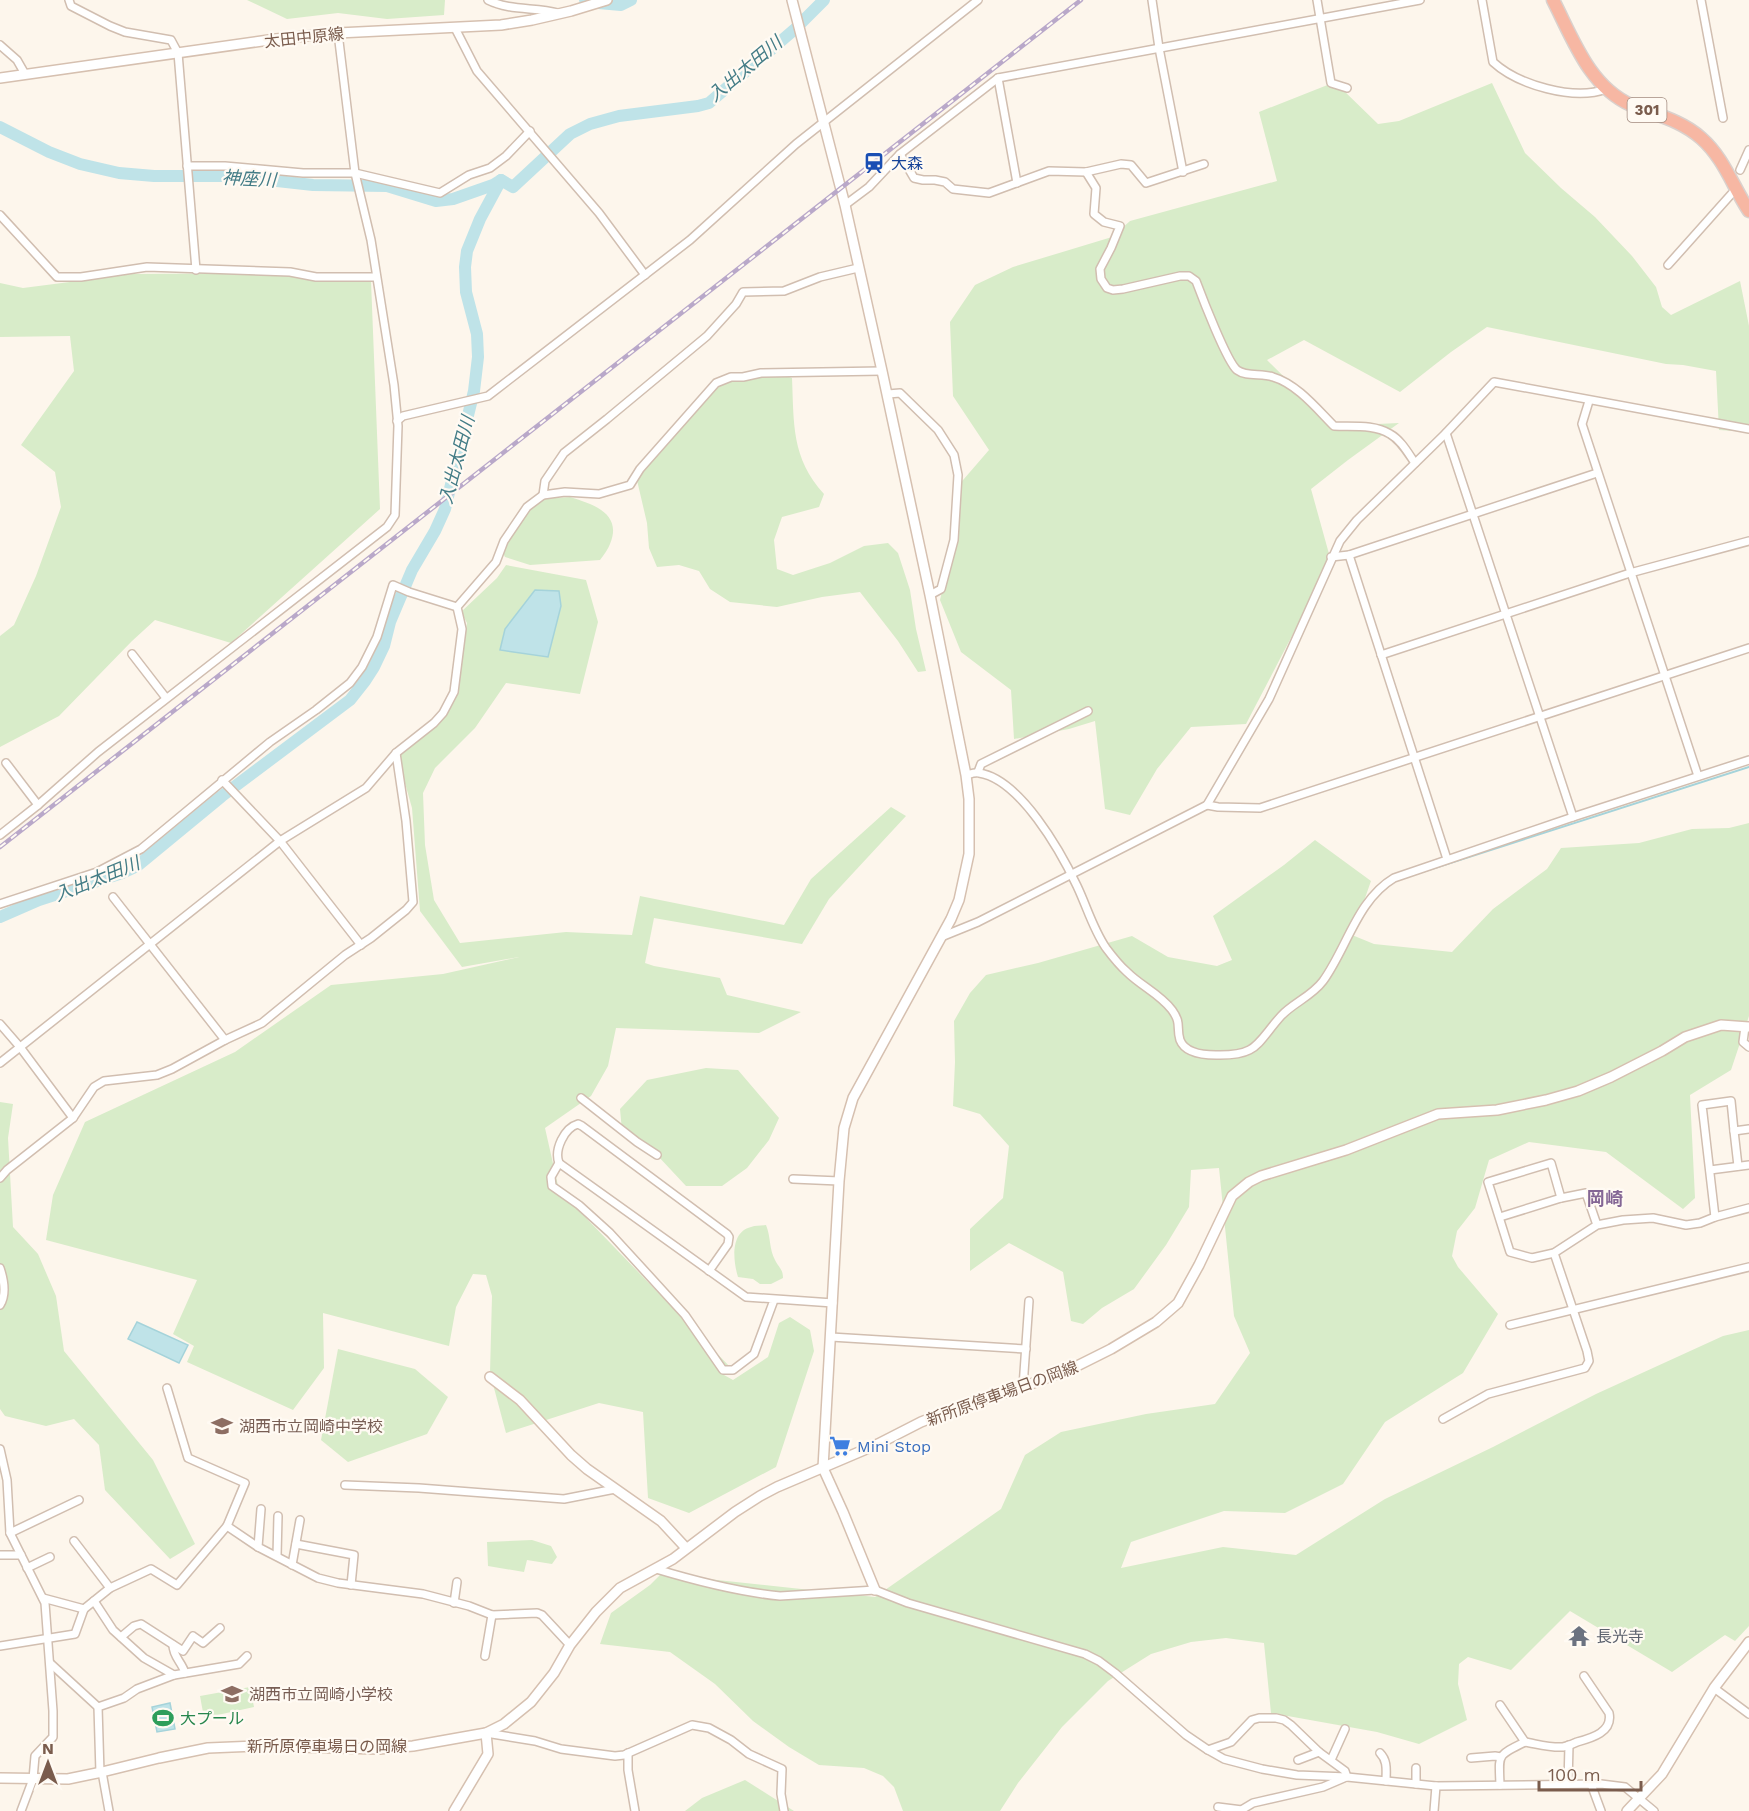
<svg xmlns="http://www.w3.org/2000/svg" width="1749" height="1811" font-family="'Work Sans','Noto Sans JP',sans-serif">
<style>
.green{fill:#d8ecc9}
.water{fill:#bfe3e8;stroke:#a5d3da;stroke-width:1.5}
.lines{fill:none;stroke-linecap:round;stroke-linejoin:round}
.stream{stroke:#a5d3da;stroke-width:2}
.river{stroke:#bfe3e8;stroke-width:12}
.street-casing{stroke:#d1beb0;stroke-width:10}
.secondary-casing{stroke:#d6c0b0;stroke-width:12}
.highway-casing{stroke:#dad1cd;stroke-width:15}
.street{stroke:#fff;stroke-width:7}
.secondary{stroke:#fff;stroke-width:9}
.highway{stroke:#f7b7a3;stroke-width:12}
.rail-casing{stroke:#b9a8c9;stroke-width:4.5}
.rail{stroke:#fffaf3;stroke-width:2;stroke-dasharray:7;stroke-linecap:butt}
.labels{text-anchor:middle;stroke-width:4.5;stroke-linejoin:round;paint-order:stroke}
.shield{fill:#fffaf3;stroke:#a28b7f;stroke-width:1.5}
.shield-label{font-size:15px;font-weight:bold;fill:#7a5c4d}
.street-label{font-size:16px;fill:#7a5c4d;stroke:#fffaf3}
.transit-label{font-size:16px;fill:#164399;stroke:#fffaf3;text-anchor:start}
.education-label{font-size:16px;fill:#785e54;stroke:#fffaf3;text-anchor:start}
.shop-label{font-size:16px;fill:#366cbe;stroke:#fffaf3;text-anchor:start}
.worship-label{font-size:16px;fill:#5b616d;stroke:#fffaf3;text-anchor:start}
.leisure-label{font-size:16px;fill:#27864d;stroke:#fffaf3;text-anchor:start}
.water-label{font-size:18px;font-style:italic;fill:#437c86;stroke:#fffaf3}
.neighbourhood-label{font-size:18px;font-weight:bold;fill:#846695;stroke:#fffaf3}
</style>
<rect width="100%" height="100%" fill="#fdf6ec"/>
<g class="green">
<polygon points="247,0 445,0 444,15 387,19 338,13 287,19"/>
<polygon points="1492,83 1525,153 1561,188 1595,217 1632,256 1656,287 1662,307 1671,315 1740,281 1749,326 1749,432 1719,430 1716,371 1683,365 1666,364 1487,327 1451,352 1400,392 1304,340 1267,360 1334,426 1399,423 1348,460 1311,489 1331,561 1246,724 1191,727 1157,769 1130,815 1105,809 1095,721 1069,729 1014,739 1011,690 961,652 940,600 954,540 957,487 989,450 953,396 950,322 975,285 1013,267 1112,237 1130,221 1277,181 1259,112 1330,84 1340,87 1378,124 1399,121"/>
<polygon points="293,273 371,281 380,509 231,643 155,620 132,641 59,716 0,747 0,636 14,625 36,576 61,507 55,472 21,445 74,371 70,336 0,337 0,283 23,288 132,274"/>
<path d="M778 373 792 378C794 423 791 458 824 494L819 507 782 517 774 540 777 569 793 575 830 563 864 546 888 543 898 553 910 590 916 629 926 671 918 672 898 641 860 592 822 597 777 607 730 602 710 589 699 571 679 565 657 567 649 548 647 523 636 476 716 383 743 377Z"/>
<path d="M570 497C592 504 623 513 610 544 608 549 604 555 600 560L530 565 505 557 501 549 514 521 538 499Z"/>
<polygon points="506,565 586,580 598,622 580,694 506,683 475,728 435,768 423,793 425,845 434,900 460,943 566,932 632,935 640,896 784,925 811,879 891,807 906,816 829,899 802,944 654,918 645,963 654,966 720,978 727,995 801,1012 759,1033 616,1028 608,1066 591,1096 545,1128 559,1190 732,1369 724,1375 733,1380 768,1357 779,1323 790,1317 810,1330 814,1351 776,1467 689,1513 648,1498 643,1412 599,1403 506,1433 490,1373 492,1296 486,1275 473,1274 456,1307 449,1346 323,1313 324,1368 293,1410 187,1362 194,1346 173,1334 197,1280 46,1240 53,1195 85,1122 235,1052 331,985 443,974 519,957 462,967 420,911 412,808 398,758 443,713 455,684 467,623 461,612 497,578"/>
<polygon points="1749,823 1749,1016 1731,1070 1690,1095 1695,1198 1683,1209 1606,1152 1529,1142 1489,1160 1475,1208 1457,1231 1452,1256 1458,1267 1498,1314 1463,1373 1385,1422 1343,1484 1285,1513 1224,1511 1131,1542 1121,1568 1223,1547 1296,1555 1385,1499 1493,1447 1596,1394 1723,1336 1749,1330 1749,1626 1735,1641 1725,1635 1672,1672 1570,1611 1511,1670 1468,1657 1459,1664 1458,1684 1467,1720 1419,1744 1377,1732 1271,1713 1264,1643 1226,1638 1191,1642 1151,1654 1108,1681 1062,1727 1018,1783 1000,1811 903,1811 894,1787 883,1776 864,1768 819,1765 789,1747 753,1721 715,1684 670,1652 600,1644 611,1613 650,1585 661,1574 875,1597 1001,1509 1025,1455 1061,1432 1146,1414 1215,1404 1250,1353 1234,1316 1219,1168 1191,1170 1189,1207 1166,1245 1134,1289 1102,1308 1083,1324 1071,1321 1063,1272 1009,1243 970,1271 970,1229 1003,1198 1009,1146 980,1114 953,1106 955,1062 954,1021 970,993 986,975 1038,963 1132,936 1168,957 1217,966 1232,960 1213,916 1284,865 1315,840 1371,881 1352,935 1374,944 1452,952 1493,909 1547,869 1561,848 1639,843 1692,829 1729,828"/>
<polygon points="706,1068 738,1070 779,1118 769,1140 747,1168 722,1186 686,1186 657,1155 622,1131 620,1109 647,1080"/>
<polygon points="0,1102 13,1104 8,1138 13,1227 38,1254 56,1296 64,1351 153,1460 195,1544 170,1559 105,1490 99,1445 74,1419 46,1426 5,1416 0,1409"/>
<path d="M766 1225C771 1237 769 1249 775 1260 779 1268 783 1269 783 1278L771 1284H760L753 1279 738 1277C733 1261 730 1232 751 1227 756 1225 761 1226 766 1225Z"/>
<polygon points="338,1349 415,1369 448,1397 427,1434 348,1462 321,1440"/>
<polygon points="532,1540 551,1546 557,1557 552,1564 527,1560 524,1572 488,1566 487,1542"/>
<polygon points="250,1687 254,1707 204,1718 200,1696"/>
<polygon points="745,1780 794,1811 685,1811 702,1798"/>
</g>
<g class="water">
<polygon points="535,590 559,591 561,606 548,657 500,650 505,629"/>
<polygon points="137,1322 188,1345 179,1363 128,1339"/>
<polygon points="170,1703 175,1729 157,1732 152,1707"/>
</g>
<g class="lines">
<polyline class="stream" points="1416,874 1749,767"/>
<g class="river">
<polyline points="585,0 587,2 621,5 631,0"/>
<polyline points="0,127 49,152 80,164 119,173 154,176 232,176 313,185 387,186 436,201 453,199 493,185 501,180"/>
<polyline points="501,180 513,187 570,134 590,124 619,116 698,106 709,103 795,29 824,0"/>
<polyline points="0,917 39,900 122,873 137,866 222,796 350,700 365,681 374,667 384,646 390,622 412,570 435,531 445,509 474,391 478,357 477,334 466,292 465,267 467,251 480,219 501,180"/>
</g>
<defs>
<g id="street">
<polyline points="69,0 71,6 110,26 125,32 171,40 178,53 196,270"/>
<path d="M488 0C510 11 534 7 558 13"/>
<polyline points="1152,0 1159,48 1183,172"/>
<polyline points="1317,0 1331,83 1347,88"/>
<path d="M1482 0 1493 62C1518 85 1574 101 1606 89"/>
<polyline points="1701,0 1723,118"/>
<polyline points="455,28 477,71 599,213 645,275"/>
<polyline points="0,45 17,60 25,74"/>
<polyline points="998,78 1017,183"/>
<polyline points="900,154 914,178 923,180 935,180 945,182 953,189 989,193 1049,171 1086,172 1121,164 1131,165 1146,183 1204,164"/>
<polyline points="187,166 225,166 303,173 355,173 440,193 469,175 490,168 506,156 530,131"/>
<polyline points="1740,170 1749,150"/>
<path d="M1086 172 1096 188 1094 214 1104 222 1120 226 1111 248 1100 269 1101 279 1107 288 1113 290 1123 289 1180 276H1189L1196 281C1202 297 1227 362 1237 370 1246 377 1262 373 1273 377 1297 384 1317 409 1334 426 1352 427 1374 424 1390 434 1401 440 1408 453 1415 463"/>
<polyline points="845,205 869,187 900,154 998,78 1420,0"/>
<polyline points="0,215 57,277 81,277 147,267 290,272 316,277 376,277"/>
<polyline points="1668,265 1735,190"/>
<polyline points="888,394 900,393 938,430 954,455 958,475 954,540 941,589 930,595"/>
<polyline points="1589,401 1582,424 1698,776"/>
<polyline points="397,421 403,416 488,396 690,240 796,144 978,0"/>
<polyline points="1446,433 1573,817"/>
<polyline points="543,495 545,481 564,453 607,419 707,336 736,304 743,292 784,291 820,277 858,268"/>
<polyline points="1349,555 1447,859"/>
<polyline points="1331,557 1349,555 1597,473"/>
<polyline points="132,654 166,698"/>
<polyline points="1381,655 1630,573 1749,541"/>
<polyline points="6,763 38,805"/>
<polyline points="978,772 981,764 1088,711"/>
<path d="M966 775C970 774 975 772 979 773 1020 779 1061 852 1077 886 1087 907 1093 929 1106 948 1112 956 1119 965 1127 972 1141 986 1160 994 1172 1010 1182 1024 1176 1027 1180 1040 1185 1053 1204 1055 1216 1055 1258 1056 1256 1044 1281 1016 1293 1003 1312 996 1323 981 1347 948 1357 900 1394 878L1573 817 1749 760"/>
<polyline points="222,780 280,841 361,945"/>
<polyline points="1207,805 1218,807 1260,808 1749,648"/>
<polyline points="0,835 38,805 98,752 387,527 395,515 398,426 394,385 371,240 355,173 338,33"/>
<polyline points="113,897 225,1040"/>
<polyline points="0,904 97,872 141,849 270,742 316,710 350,683 362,667 377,637 393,585 409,592 457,607"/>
<polyline points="941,937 978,922 1207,805 1269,699 1340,541 1357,520 1446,433 1494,382 1749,429"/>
<polyline points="0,1024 20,1047 73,1118"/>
<polyline points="1745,1027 1743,1042 1749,1047"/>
<polyline points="0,1063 280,841 366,788 396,753 434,723 443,713 454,692 462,629 457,607 496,562 504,541 527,507 543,495 565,492 599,494 630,485 640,469 716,383 731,377 743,377 761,373 882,371"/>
<polyline points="581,1098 637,1142 657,1155"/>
<polyline points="1734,1131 1738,1166"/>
<path d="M559 1163C554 1150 564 1128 578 1124L582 1126 727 1234 729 1237 728 1244 709 1271"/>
<polyline points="1710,1170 1749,1165"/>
<polyline points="0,1178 7,1170 73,1118 94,1087 104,1081 157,1075 172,1069 225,1040 262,1023 345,955 371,938 406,910 413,902 406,821 396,753"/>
<polyline points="793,1179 839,1181"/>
<polyline points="1500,1217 1561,1198"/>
<polyline points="1715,1217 1702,1105 1731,1101 1734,1131 1749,1129"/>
<polyline points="1597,1225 1586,1193 1561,1198 1551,1163 1488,1182 1510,1252 1532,1258 1554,1253 1597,1225 1623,1220 1653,1218 1686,1225 1700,1223 1715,1217 1749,1208"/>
<path d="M0 1268C4 1280 7 1294 0 1305"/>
<polyline points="774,1300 754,1354 733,1370 723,1370 685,1315 610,1233 579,1205 552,1186 551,1177 559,1163 746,1297 833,1303"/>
<polyline points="1510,1325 1749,1267"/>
<polyline points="831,1337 1026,1349"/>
<polyline points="1023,1387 1029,1301"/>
<polyline points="167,1388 188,1458 245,1483 227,1526 258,1547"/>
<polyline points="1443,1419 1488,1394 1585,1368 1589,1361 1587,1351 1554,1253"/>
<polyline points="0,1449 7,1480 10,1533 45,1603 53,1711 53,1737 35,1756 33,1779 21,1811"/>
<polyline points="345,1485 419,1488 564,1499 615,1489"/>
<polyline points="261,1509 258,1547 318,1578 338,1583 423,1594 469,1606 492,1615 537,1613 542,1615 570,1645"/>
<polyline points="10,1533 79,1500"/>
<polyline points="74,1541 110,1588"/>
<polyline points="296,1544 354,1555 351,1585"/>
<polyline points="0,1555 21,1555"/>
<polyline points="277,1556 278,1516"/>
<polyline points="292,1565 300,1520"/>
<polyline points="27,1568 50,1557"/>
<path d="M656 1569C696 1581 738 1592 780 1596L875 1590 908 1603 1085 1654 1099 1661 1115 1673 1186 1735 1208 1750 1224 1759 1262 1769 1297 1775 1347 1777 1436 1786 1601 1784 1625 1787 1654 1811"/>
<polyline points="43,1598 84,1609 110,1588 151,1569 177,1585 227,1526"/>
<polyline points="94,1601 113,1630 144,1658 174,1675 239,1664 247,1656"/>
<polyline points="454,1603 457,1582"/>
<polyline points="121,1637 134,1626 141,1624 183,1651 193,1636 203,1643 220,1628"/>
<path d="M173 1645C173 1657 182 1662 185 1673"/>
<polyline points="0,1646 75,1634 84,1609"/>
<polyline points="485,1656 492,1615"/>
<polyline points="50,1663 98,1707"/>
<polyline points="1714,1688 1749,1714"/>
<path d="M1500 1705 1525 1742C1496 1756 1499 1754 1500 1785"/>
<polyline points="486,1733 535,1741 561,1749 615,1756 624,1755 692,1725 709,1728 731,1740 749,1754 782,1769 781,1794 784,1811"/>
<path d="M1525 1742C1537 1744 1551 1748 1563 1747 1568 1746 1573 1744 1577 1742 1592 1738 1613 1732 1609 1713L1584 1676"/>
<polyline points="1208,1750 1231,1742 1252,1720 1259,1718 1276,1718 1284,1720 1291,1725 1319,1752 1345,1771 1347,1777"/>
<polyline points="628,1753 628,1770 635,1811"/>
<path d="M1380 1753C1388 1761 1386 1771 1386 1781"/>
<polyline points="1471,1758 1495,1756 1501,1757"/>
<polyline points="1298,1760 1319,1752"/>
<polyline points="1331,1760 1345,1729"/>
<polyline points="1416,1768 1416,1784"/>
<polyline points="102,1772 109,1811"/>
<polyline points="100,1773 98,1707 124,1698 137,1689 174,1675"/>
<polyline points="1568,1784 1569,1745"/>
<polyline points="1591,1784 1601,1811"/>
<polyline points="1218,1807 1242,1810"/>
<polyline points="1242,1811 1243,1809 1253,1803 1323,1787 1344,1778"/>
<polyline points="1434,1811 1436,1786"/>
</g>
<g id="secondary">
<polyline points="792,0 845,205 882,371 930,595 966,775 969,799 969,854 959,900 951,919 853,1098 844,1128 839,1181 823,1468 843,1512 875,1590"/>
<polyline points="0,78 276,39 338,33 501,25 532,20 571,11 607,0"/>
<polyline points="490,1377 520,1400 571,1455 587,1469 661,1521 686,1548"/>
<polyline points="0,1778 68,1779 102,1772 159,1758 208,1748 257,1746 379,1749 413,1746 486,1733 504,1724 531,1702 554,1673 570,1645 596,1612 620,1588 673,1559 735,1512 760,1496 777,1487 878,1444 921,1422 964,1405 1023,1387 1075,1367 1111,1349 1156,1322 1178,1303 1199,1265 1232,1196 1249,1182 1261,1176 1346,1150 1438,1114 1497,1110 1546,1100 1578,1091 1611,1077 1662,1051 1685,1037 1721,1025 1749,1027"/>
<polyline points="454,1811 488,1754 486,1733"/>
<polyline points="1627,1811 1662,1774 1714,1688 1749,1642"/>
</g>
<path id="highway" d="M1553 0C1573 39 1589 86 1631 105 1656 115 1681 120 1701 138 1724 158 1733 187 1749 211"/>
</defs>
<use href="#street" class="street-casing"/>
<use href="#secondary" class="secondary-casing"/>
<use href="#highway" class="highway-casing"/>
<use href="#street" class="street"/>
<use href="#secondary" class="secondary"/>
<use href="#highway" class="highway"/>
<defs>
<polyline id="rail" points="0,847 1081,0"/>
</defs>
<use href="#rail" class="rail-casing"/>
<use href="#rail" class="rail"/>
</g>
<defs>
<symbol id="station-bare" viewBox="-9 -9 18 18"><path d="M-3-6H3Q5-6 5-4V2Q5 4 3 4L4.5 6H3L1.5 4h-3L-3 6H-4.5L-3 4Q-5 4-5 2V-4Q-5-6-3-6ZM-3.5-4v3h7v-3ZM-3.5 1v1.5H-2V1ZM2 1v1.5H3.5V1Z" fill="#1a4fb4" stroke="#fffaf3" stroke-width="2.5" paint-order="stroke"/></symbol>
<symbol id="school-bare" viewBox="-9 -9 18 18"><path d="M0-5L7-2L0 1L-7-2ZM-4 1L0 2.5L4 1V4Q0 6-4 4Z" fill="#8d6e63" stroke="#fffaf3" stroke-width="2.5" paint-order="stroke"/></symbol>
<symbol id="supermarket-bare" viewBox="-9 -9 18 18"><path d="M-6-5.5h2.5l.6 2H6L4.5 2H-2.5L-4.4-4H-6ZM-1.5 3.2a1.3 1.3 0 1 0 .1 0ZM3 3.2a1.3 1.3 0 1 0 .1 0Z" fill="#3f7fe0" stroke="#fffaf3" stroke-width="2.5" paint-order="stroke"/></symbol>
<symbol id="temple-bare" viewBox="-9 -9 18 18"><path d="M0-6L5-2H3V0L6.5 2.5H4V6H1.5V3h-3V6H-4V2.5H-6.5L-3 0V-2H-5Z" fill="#6b7280" stroke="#fffaf3" stroke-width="2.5" paint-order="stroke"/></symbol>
<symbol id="stadium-bare" viewBox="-9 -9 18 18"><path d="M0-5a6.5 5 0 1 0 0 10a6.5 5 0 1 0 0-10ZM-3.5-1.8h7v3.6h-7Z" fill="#2e9e5b" stroke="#fffaf3" stroke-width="2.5" paint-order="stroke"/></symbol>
</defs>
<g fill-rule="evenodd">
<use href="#station-bare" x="859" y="148" width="30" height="30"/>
<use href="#school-bare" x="207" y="1411" width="30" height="30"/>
<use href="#supermarket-bare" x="825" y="1431" width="30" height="30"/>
<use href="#temple-bare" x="1564" y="1621" width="30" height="30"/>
<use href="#school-bare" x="217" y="1679" width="30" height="30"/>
<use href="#stadium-bare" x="148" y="1703" width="30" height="30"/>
</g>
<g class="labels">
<rect class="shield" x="1627.5" y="98" width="39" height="24" rx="4.5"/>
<g class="shield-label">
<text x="1647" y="115">301</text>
</g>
<g class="street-label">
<text transform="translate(304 37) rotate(-6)" y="6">太田中原線</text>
<text transform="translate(1002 1393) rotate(-20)" y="6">新所原停車場日の岡線</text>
<text x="327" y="1752">新所原停車場日の岡線</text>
</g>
<g class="transit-label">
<text x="891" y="169">大森</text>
</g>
<g class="education-label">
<text x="239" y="1432">湖西市立岡崎中学校</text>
<text x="249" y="1700">湖西市立岡崎小学校</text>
</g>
<g class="shop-label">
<text x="857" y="1452">Mini Stop</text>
</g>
<g class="worship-label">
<text x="1596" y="1642">長光寺</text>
</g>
<g class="leisure-label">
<text x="180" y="1724">大プール</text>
</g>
<g class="water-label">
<text transform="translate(745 69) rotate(-40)" y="6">入出太田川</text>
<text transform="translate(249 179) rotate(3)" y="6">神座川</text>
<text transform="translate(457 460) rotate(-75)" y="6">入出太田川</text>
<text transform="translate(97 879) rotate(-22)" y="6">入出太田川</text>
</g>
<g class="neighbourhood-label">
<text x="1605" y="1205">岡崎</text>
</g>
</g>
<g transform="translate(48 1763)" stroke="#fffaf3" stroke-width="4.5" paint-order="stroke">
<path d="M0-4.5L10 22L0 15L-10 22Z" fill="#7a5c4d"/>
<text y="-9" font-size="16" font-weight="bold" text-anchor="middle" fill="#7a5c4d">N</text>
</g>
<path d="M1539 1781v9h102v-9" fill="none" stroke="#7a5c4d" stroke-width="3"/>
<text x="1548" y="1781" font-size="18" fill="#7a5c4d" stroke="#fffaf3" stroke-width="4.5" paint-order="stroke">100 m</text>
</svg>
